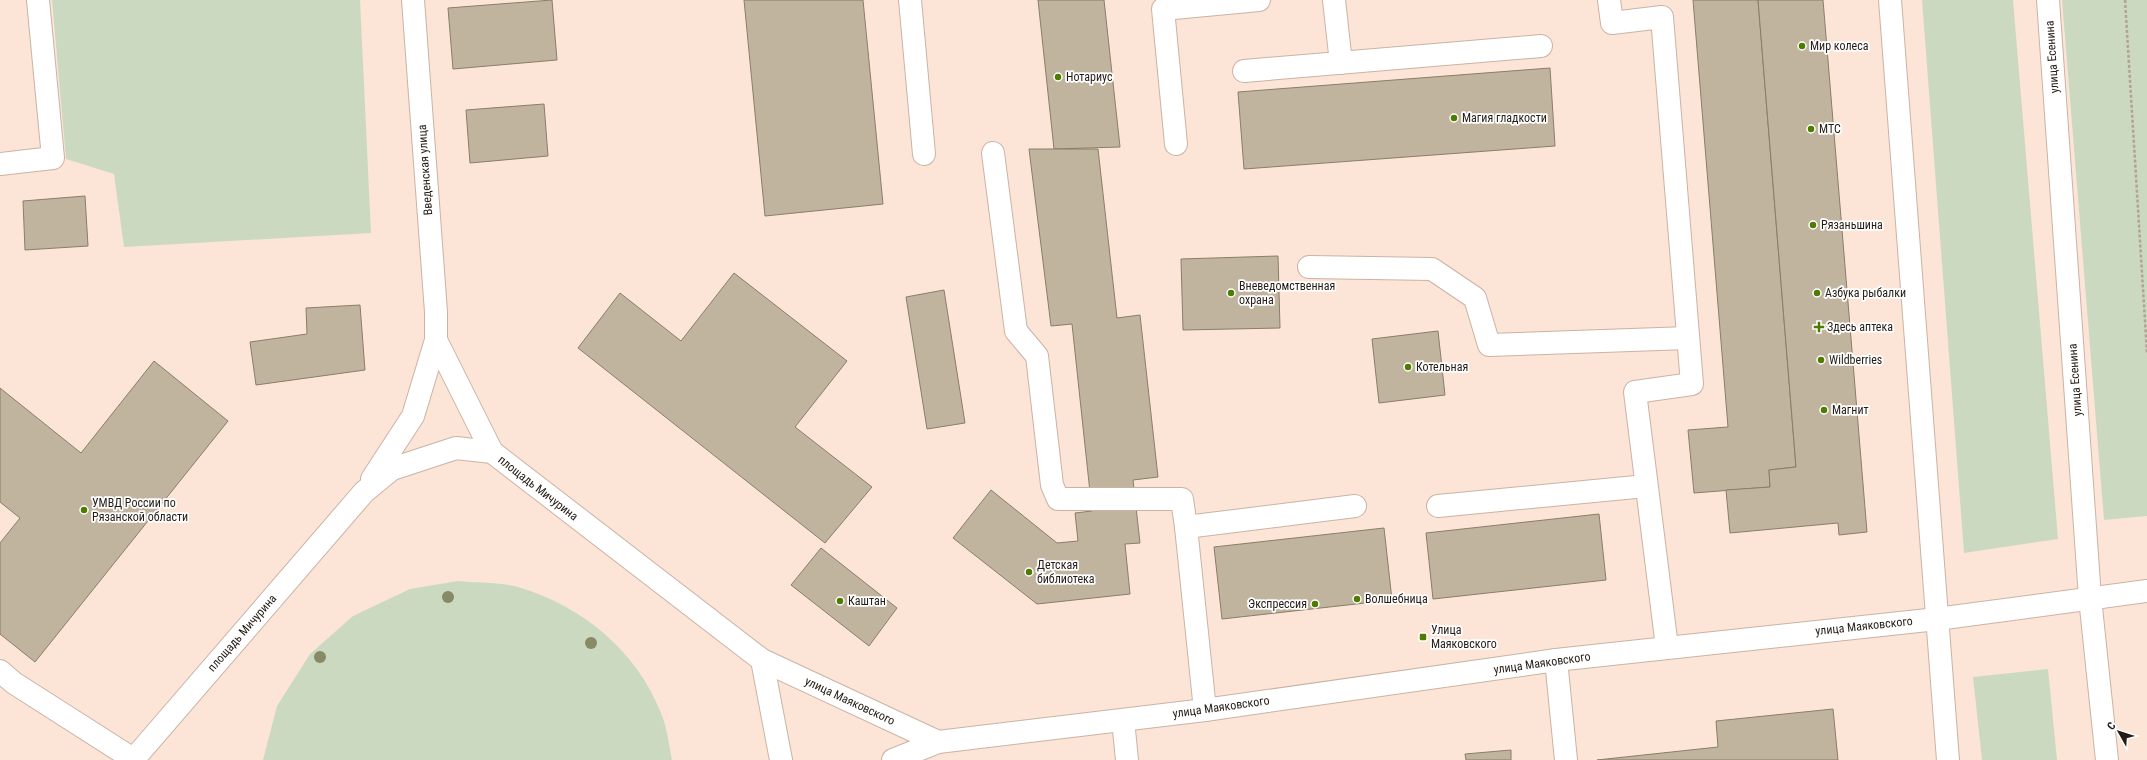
<svg xmlns="http://www.w3.org/2000/svg" width="2147" height="760" font-family="'Roboto Condensed',sans-serif">
<style>
.green{fill:#ccd9c1}
.building{fill:#c1b49f;stroke:#8a7d69}
.lines{fill:none;stroke-linecap:round;stroke-linejoin:round}
.minor-casing{stroke:#cab3a5;stroke-width:24}
.major-casing{stroke:#cab3a5;stroke-width:24}
.path{stroke:#b3a195;stroke-width:2.5;stroke-dasharray:3 2;stroke-linecap:butt}
.minor{stroke:#fff;stroke-width:22}
.major{stroke:#fff;stroke-width:22}
.tree{fill:#878a64}
.poi-dot{fill:#4e7c00;stroke:#fff;stroke-width:1.5}
.labels{text-anchor:middle;stroke-width:3.5;stroke-linejoin:round;paint-order:stroke}
.poi-label{font-size:12px;fill:#231b15;stroke:#fff;text-anchor:start}
.street-label{font-size:12px;fill:#231b15;stroke:#fff}
</style>
<rect width="100%" height="100%" fill="#fce5d6"/>
<g class="green">
<polygon points="52,0 360,0 371,233 124,247 114,174 66,159"/>
<polygon points="1922,0 2013,0 2058,539 1964,553"/>
<polygon points="2062,0 2147,0 2147,516 2104,520"/>
<path d="M458 581C477 583 500 582 518 587 582 606 636 650 661 713 667 727 669 745 672 760H263L277 706 310 654 353 616 410 589Z"/>
<polygon points="2048,669 2057,760 1982,760 1973,677"/>
</g>
<g class="building">
<polygon points="552,0 557,60 453,69 448,8"/>
<polygon points="744,0 863,0 883,204 765,216"/>
<polygon points="1038,0 1104,0 1120,147 1054,149"/>
<polygon points="1693,0 1758,0 1796,467 1769,470 1770,487 1694,493 1688,430 1728,427"/>
<polygon points="1758,0 1823,0 1867,532 1839,535 1838,523 1730,533 1726,490 1770,487 1769,470 1796,467"/>
<polygon points="1550,68 1555,146 1244,169 1238,92"/>
<polygon points="544,104 548,156 470,163 466,110"/>
<polygon points="1029,149 1098,149 1117,318 1140,315 1158,477 1133,480 1140,543 1125,544 1130,594 1037,604 953,538 991,490 1057,543 1078,541 1075,513 1092,511 1072,324 1051,326"/>
<polygon points="85,196 88,246 25,250 23,201"/>
<polygon points="1278,256 1280,328 1183,330 1181,259"/>
<polygon points="734,273 847,361 795,427 872,487 825,543 578,348 620,293 681,341"/>
<polygon points="944,290 965,423 927,429 906,297"/>
<polygon points="360,305 365,370 256,385 250,342 307,334 306,308"/>
<polygon points="1438,331 1445,395 1379,403 1372,339"/>
<polygon points="154,361 228,421 35,662 0,634 0,543 20,518 0,502 0,388 81,453"/>
<polygon points="1599,514 1606,580 1433,599 1426,533"/>
<polygon points="1384,528 1392,600 1222,619 1214,547"/>
<polygon points="821,548 897,608 869,646 791,585"/>
<polygon points="1833,709 1838,760 1597,760 1718,747 1716,721"/>
<polygon points="1511,750 1511,760 1466,760 1465,754"/>
</g>
<g class="lines">
<defs>
<g id="minor">
<polyline points="910,0 924,154"/>
<polyline points="1334,0 1341,63"/>
<polyline points="1609,0 1612,23 1662,17 1692,384 1635,392 1667,647"/>
<polyline points="1890,0 1948,760"/>
<polyline points="1244,71 1541,46"/>
<polyline points="1176,144 1163,9 1259,0"/>
<polyline points="993,153 1016,331 1037,356 1052,485 1058,499 1182,499 1186,527"/>
<polyline points="0,164 53,158 38,0"/>
<polyline points="1309,267 1432,269 1475,298 1489,345 1688,338"/>
<polyline points="436,340 492,452"/>
<polyline points="372,479 413,416 436,340 436,312 413,0"/>
<polyline points="1438,506 1646,486"/>
<polyline points="762,660 781,760"/>
<polyline points="1556,660 1566,760"/>
<polyline points="0,671 14,683 133,759"/>
<polyline points="1205,710 1186,527 1355,506"/>
<polyline points="1123,720 1127,760"/>
<polyline points="133,760 364,492 392,469 456,448 492,452 762,660 938,742"/>
<polyline points="893,760 938,742 1205,710 1556,660 1937,619 2147,591"/>
</g>
<polyline id="major" points="2048,0 2090,598 2107,760"/>
</defs>
<use href="#minor" class="minor-casing"/>
<use href="#major" class="major-casing"/>
<polyline class="path" points="2125,0 2147,353"/>
<use href="#minor" class="minor"/>
<use href="#major" class="major"/>
</g>
<g class="tree">
<circle cx="448" cy="597" r="6"/>
<circle cx="591" cy="643" r="6"/>
<circle cx="320" cy="657" r="6"/>
</g>
<g class="poi-dot">
<circle cx="1802" cy="46" r="4"/>
<circle cx="1058" cy="77" r="4"/>
<circle cx="1454" cy="118" r="4"/>
<circle cx="1811" cy="129" r="4"/>
<circle cx="1813" cy="225" r="4"/>
<circle cx="1231" cy="293" r="4"/>
<circle cx="1817" cy="293" r="4"/>
<path d="M1817 321h4v4h4v4h-4v4h-4v-4h-4v-4h4z"/>
<circle cx="1821" cy="360" r="4"/>
<circle cx="1408" cy="367" r="4"/>
<circle cx="1824" cy="410" r="4"/>
<circle cx="84" cy="510" r="4"/>
<circle cx="1029" cy="572" r="4"/>
<circle cx="1357" cy="599" r="4"/>
<circle cx="840" cy="601" r="4"/>
<circle cx="1315" cy="604" r="4"/>
<rect x="1419" y="633" width="8" height="8" rx="2"/>
</g>
<g class="labels">
<g class="poi-label">
<text x="1810" y="50">Мир колеса</text>
<text x="1066" y="81">Нотариус</text>
<text x="1462" y="122">Магия гладкости</text>
<text x="1819" y="133">МТС</text>
<text x="1821" y="229">Рязаньшина</text>
<text x="1239" y="290">Вневедомственная<tspan x="1239" dy="14">охрана</tspan></text>
<text x="1825" y="297">Азбука рыбалки</text>
<text x="1827" y="331">Здесь аптека</text>
<text x="1829" y="364">Wildberries</text>
<text x="1416" y="371">Котельная</text>
<text x="1832" y="414">Магнит</text>
<text x="92" y="507">УМВД России по<tspan x="92" dy="14">Рязанской области</tspan></text>
<text x="1037" y="569">Детская<tspan x="1037" dy="14">библиотека</tspan></text>
<text x="1365" y="603">Волшебница</text>
<text x="848" y="605">Каштан</text>
<text x="1307" y="608" text-anchor="end">Экспрессия</text>
<text x="1431" y="634">Улица<tspan x="1431" dy="14">Маяковского</tspan></text>
</g>
<g class="street-label">
<text transform="translate(2052 57) rotate(-94)" y="4">улица Есенина</text>
<text transform="translate(425 170) rotate(-94)" y="4">Введенская улица</text>
<text transform="translate(2075 380) rotate(-94)" y="4">улица Есенина</text>
<text transform="translate(538 488) rotate(38)" y="4">площадь Мичурина</text>
<text transform="translate(1864 626) rotate(-6)" y="4">улица Маяковского</text>
<text transform="translate(242 633) rotate(-49)" y="4">площадь Мичурина</text>
<text transform="translate(1542 663) rotate(-8)" y="4">улица Маяковского</text>
<text transform="translate(850 701) rotate(25)" y="4">улица Маяковского</text>
<text transform="translate(1221 707) rotate(-8)" y="4">улица Маяковского</text>
</g>
</g>
<g transform="translate(2119 732) rotate(309)" stroke="#ffffff" stroke-width="3" paint-order="stroke">
<path d="M0-3L7 15L0 10L-7 15Z" fill="#231b15"/>
<text y="-6" font-size="11" font-weight="bold" text-anchor="middle" fill="#231b15">С</text>
</g>
</svg>
